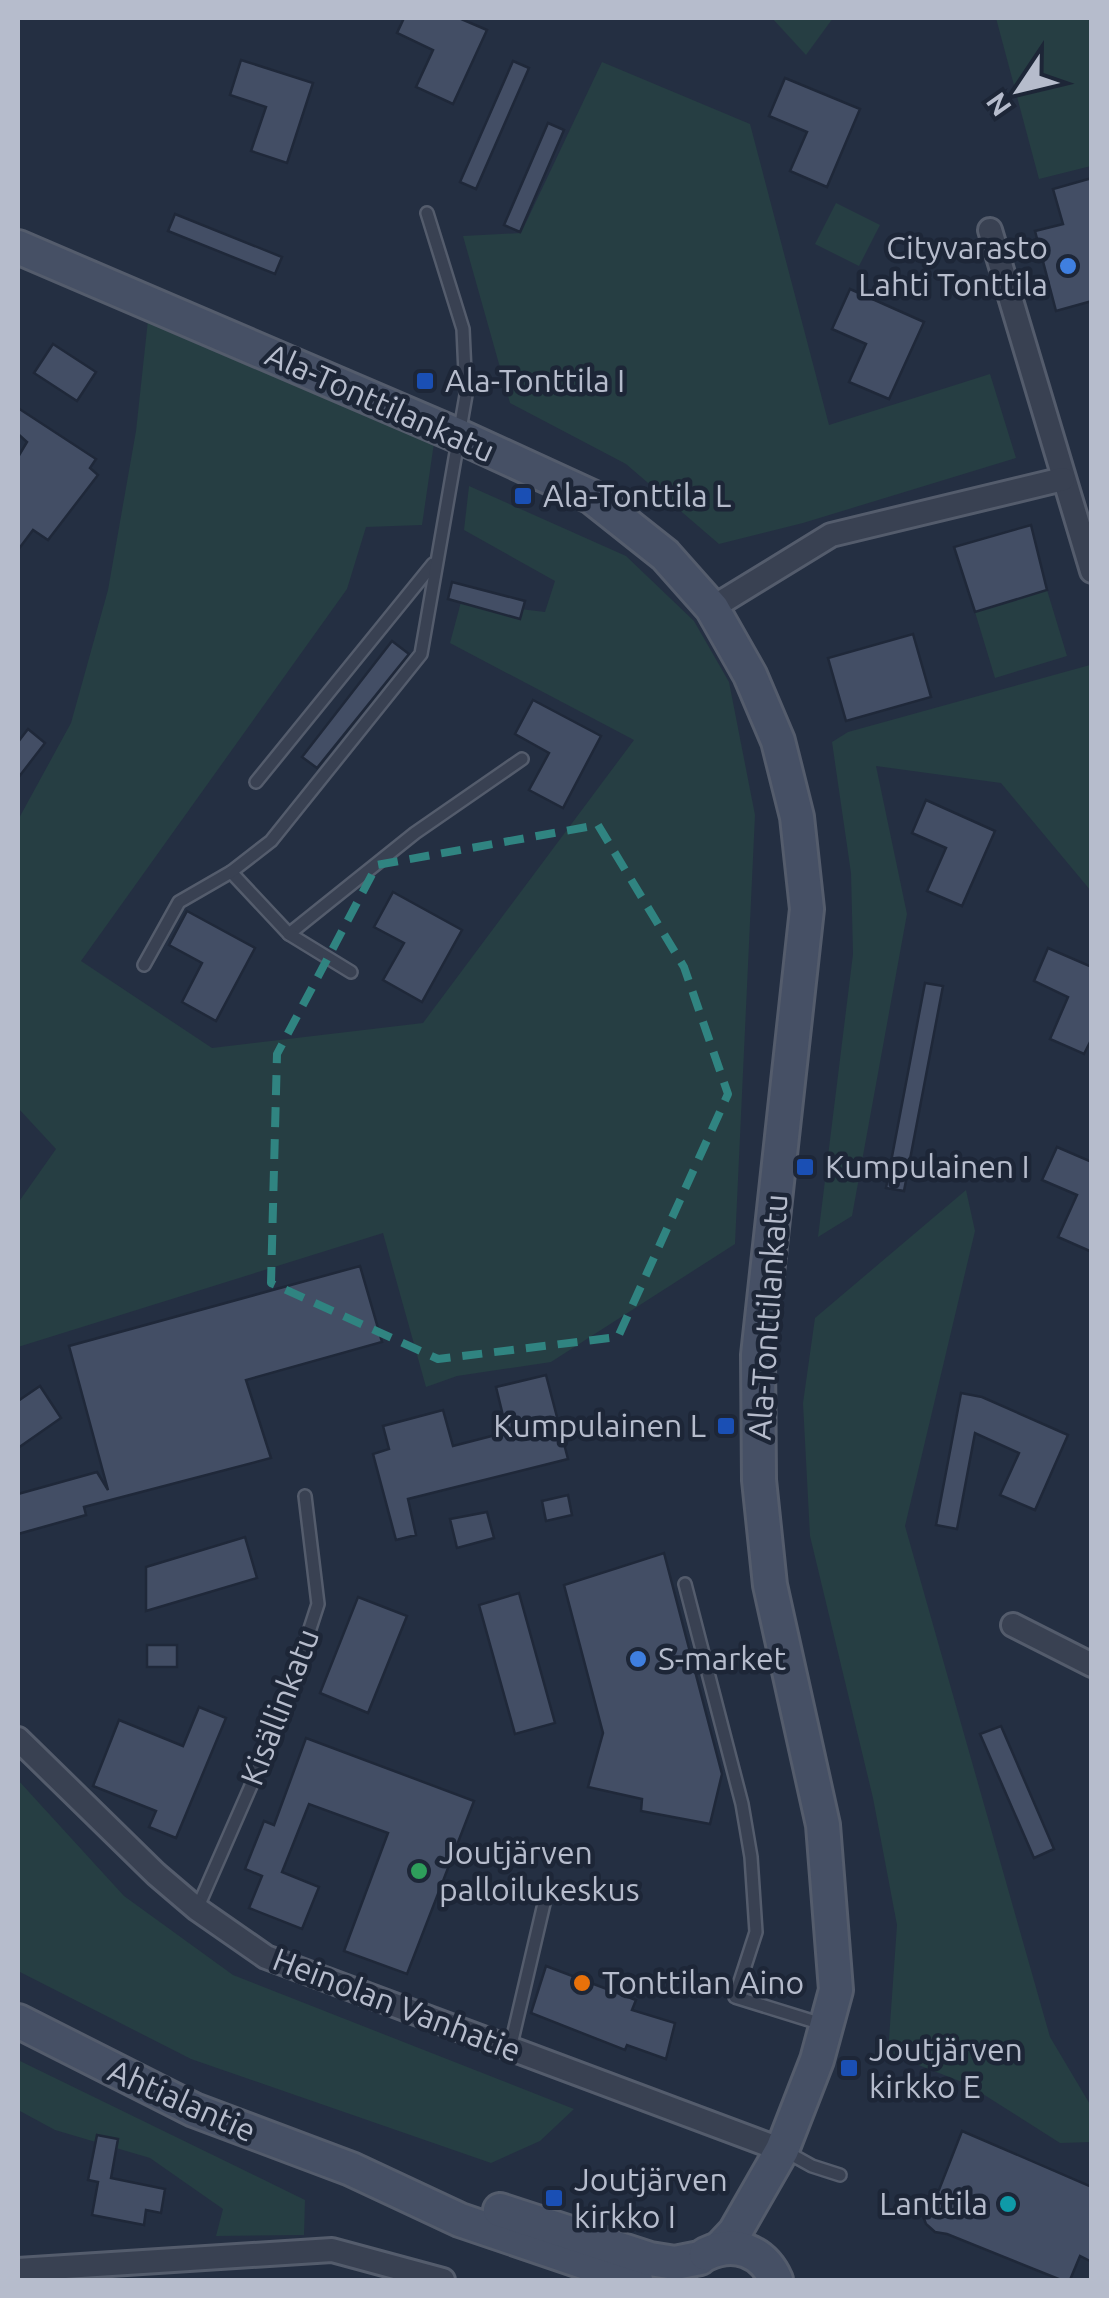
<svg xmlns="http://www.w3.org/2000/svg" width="1109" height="2298" font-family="Ubuntu,sans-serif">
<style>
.green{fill:#263e43}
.building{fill:#434e65;stroke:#1f2839;stroke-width:2.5}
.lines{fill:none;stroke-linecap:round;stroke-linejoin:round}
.lane-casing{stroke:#545c6c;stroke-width:16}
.street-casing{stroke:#545c6c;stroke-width:28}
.secondary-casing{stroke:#545c6c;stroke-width:38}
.lane{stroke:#394152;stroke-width:11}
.street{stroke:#394152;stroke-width:22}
.secondary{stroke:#465065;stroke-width:32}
.marked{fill:none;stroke:#308481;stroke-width:8;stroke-dasharray:20 12;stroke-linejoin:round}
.shop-dot{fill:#3f7fe0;stroke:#1d2637;stroke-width:4}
.transit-dot{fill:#1a4fb4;stroke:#1d2637;stroke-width:4}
.leisure-dot{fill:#2e9e5b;stroke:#1d2637;stroke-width:4}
.food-dot{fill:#e8710a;stroke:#1d2637;stroke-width:4}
.culture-dot{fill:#0f9aa8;stroke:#1d2637;stroke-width:4}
.labels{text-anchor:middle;stroke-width:9;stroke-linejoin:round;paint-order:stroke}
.poi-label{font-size:32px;fill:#b6bccc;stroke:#1d2637;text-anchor:start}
.street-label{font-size:32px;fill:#b6bccc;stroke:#1d2637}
</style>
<rect width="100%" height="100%" fill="#242f42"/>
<g class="green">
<polygon points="772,18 833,18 806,55"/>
<polygon points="996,18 1091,18 1091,166 1039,179"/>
<polygon points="602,62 750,124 829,425 990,374 1016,458 803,523 719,544 626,464 510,403 463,236 521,233"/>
<polygon points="836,203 880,225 859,266 815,244"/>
<polygon points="148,320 434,443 422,525 366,527 347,589 81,961 212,1048 423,1023 634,740 450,643 461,602 545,612 555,581 464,530 469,486 626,556 694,621 729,682 755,815 735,1244 551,1362 457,1376 426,1387 383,1233 18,1347 18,1203 56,1149 18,1108 18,820 71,723 108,590 136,431"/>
<polygon points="1047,590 1067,656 995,678 975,612"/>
<polygon points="1090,665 1091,891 1001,783 876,766 907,914 852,1216 818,1237 853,954 851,873 832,742 848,732"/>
<polygon points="966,1190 975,1231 905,1526 1050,2037 1091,2106 1091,2142 1060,2143 967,2084 888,2053 897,1925 873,1798 810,1536 803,1403 815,1318"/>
<polygon points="18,1780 124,1896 233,1975 574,2109 540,2141 491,2163 191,2059 18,1971"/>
<polygon points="18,2060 305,2200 304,2235 216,2236 223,2209 150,2158 55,2130 18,2110"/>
</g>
<g class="building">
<polygon points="404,18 459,18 487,30 453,104 416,87 433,50 397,33"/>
<polygon points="241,60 313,83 287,163 251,151 266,107 230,95"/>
<polygon points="513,61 529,68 476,189 460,182"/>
<polygon points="785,78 860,109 827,187 790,171 807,132 769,116"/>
<polygon points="548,123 564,130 520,232 504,225"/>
<polygon points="1092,178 1092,301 1056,311 1035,231 1063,224 1053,189"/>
<polygon points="175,214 282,257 275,274 168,231"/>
<polygon points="850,289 924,322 889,399 849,382 866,344 832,329"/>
<polygon points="53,344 96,372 77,401 34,373"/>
<polygon points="18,408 96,459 90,468 98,475 48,540 33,530 18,550 18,457 27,442 18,434"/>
<polygon points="1031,525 1047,590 975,612 954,547"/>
<polygon points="452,582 525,601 520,619 448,599"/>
<polygon points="913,634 931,697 846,721 828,658"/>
<polygon points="392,641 409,654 317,768 302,757"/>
<polygon points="533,700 601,736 563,808 529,790 549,753 515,734"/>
<polygon points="28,729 45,743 18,778 18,742"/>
<polygon points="926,800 995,831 962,906 927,891 946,848 912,833"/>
<polygon points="393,892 462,930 422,1002 383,980 404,943 374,927"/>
<polygon points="187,911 255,948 216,1021 182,1002 202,963 169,945"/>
<polygon points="1048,948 1092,967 1092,1038 1084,1054 1050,1039 1068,997 1034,981"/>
<polygon points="925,983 943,986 904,1191 886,1188"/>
<polygon points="1057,1147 1092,1162 1092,1252 1058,1237 1077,1195 1042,1180"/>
<polygon points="360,1266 382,1342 246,1380 271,1458 84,1507 86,1515 18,1534 18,1494 97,1472 108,1490 69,1346"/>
<polygon points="546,1375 568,1459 408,1499 416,1535 396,1540 373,1454 389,1449 383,1426 443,1410 453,1446 507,1432 496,1387"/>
<polygon points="40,1386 61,1418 18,1448 18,1401"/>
<polygon points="961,1393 982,1397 1068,1435 1035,1510 1000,1495 1019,1453 975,1433 957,1529 936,1525"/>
<polygon points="568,1495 572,1515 546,1521 542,1501"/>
<polygon points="487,1512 494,1538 457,1548 450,1519"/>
<polygon points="245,1537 257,1578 146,1611 146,1567"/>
<polygon points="664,1553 722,1774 710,1824 641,1811 642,1799 588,1787 603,1733 564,1585"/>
<polygon points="519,1593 555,1723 515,1734 479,1605"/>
<polygon points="358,1597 407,1616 368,1713 320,1693"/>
<rect x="147" y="1645" width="30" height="22"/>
<polygon points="199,1707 226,1718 176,1838 149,1827 156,1811 93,1786 119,1720 183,1746"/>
<polygon points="1001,1726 1054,1849 1034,1858 980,1734"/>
<polygon points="306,1738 474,1801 407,1974 344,1951 388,1833 309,1804 282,1872 319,1887 302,1929 249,1908 262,1876 245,1869 264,1821 274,1825"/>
<polygon points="546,1966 636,2000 632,2010 675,2023 666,2059 627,2045 625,2050 531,2013"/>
<polygon points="962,2131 1092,2187 1092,2262 1080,2256 1070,2280 1061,2280 947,2234 935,2232 926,2224 921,2211 927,2197 939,2190"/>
<polygon points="97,2135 118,2139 111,2178 165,2189 161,2213 146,2210 144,2225 92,2215 98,2182 88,2180"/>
</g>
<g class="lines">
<defs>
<g id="lane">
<polyline points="256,782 433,564"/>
<polyline points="231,872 289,934 415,833 522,759"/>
<polyline points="289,934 351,972"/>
<polyline points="144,965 179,902 231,872 271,841 421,654 466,395 463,329 427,213"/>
<polyline points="685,1584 742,1804 751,1857 756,1932 735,1997 822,2024"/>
<polyline points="197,1909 282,1715 318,1604 305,1496"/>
<polyline points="510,2049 546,1895"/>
<polyline points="785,2151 812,2166 840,2175"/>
</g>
<g id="street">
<polyline points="990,230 1092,571"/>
<polyline points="712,608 831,535 1063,479"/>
<polyline points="1013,1625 1092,1665"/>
<polyline points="18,1739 156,1874 197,1909 266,1957 782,2150"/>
<polyline points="18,2270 332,2250 443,2280"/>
</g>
<g id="secondary">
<polyline points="18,247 459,436 592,497 665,555 712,608 750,675 778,741 797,817 807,909 758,1355 759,1480 770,1585 823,1825 836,1990 817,2060 782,2150 735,2232 720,2248"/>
<polyline points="18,2021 194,2110 351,2169 460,2220 636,2280"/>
<polyline points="500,2210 650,2259 675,2263 700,2258"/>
<path d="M706 2254C735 2240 763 2251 776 2280"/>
</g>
</defs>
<use href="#lane" class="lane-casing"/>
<use href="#street" class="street-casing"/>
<use href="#secondary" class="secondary-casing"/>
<use href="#lane" class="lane"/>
<use href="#street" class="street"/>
<use href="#secondary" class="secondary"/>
</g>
<path class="marked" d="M598 825 684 967 728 1094 618 1337 438 1359 271 1283 277 1054 377 865Z"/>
<g class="shop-dot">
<circle cx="1068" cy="266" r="10"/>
<circle cx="638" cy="1659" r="10"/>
</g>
<g class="transit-dot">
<rect x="415" y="371" width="20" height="20" rx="5"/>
<rect x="513" y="486" width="20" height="20" rx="5"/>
<rect x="795" y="1157" width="20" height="20" rx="5"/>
<rect x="716" y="1416" width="20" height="20" rx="5"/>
<rect x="839" y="2058" width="20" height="20" rx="5"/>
<rect x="544" y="2188" width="20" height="20" rx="5"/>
</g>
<circle class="leisure-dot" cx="419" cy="1871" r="10"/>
<circle class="food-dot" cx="582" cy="1983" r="10"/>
<circle class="culture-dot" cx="1008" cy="2204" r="10"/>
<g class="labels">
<g class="poi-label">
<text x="1048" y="259" text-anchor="end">Cityvarasto<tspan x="1048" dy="37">Lahti Tonttila</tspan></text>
<text x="445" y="392">Ala-Tonttila I</text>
<text x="543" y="507">Ala-Tonttila L</text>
<text x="825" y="1178">Kumpulainen I</text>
<text x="706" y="1437" text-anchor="end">Kumpulainen L</text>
<text x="658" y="1670">S-market</text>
<text x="439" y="1864">Joutjärven<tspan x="439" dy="37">palloilukeskus</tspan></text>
<text x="602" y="1994">Tonttilan Aino</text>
<text x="869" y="2061">Joutjärven<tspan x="869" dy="37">kirkko E</tspan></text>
<text x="574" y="2191">Joutjärven<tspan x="574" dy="37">kirkko I</tspan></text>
<text x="988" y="2215" text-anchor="end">Lanttila</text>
</g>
<g class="street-label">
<text transform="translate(380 403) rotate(24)" y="11">Ala-Tonttilankatu</text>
<text transform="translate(768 1317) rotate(-86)" y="11">Ala-Tonttilankatu</text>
<text transform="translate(280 1707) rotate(-69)" y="11">Kisällinkatu</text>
<text transform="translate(397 2005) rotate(21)" y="11">Heinolan Vanhatie</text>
<text transform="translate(182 2101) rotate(24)" y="11">Ahtialantie</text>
</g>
</g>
<rect width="1109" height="2298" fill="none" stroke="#b6bccc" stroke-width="40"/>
<g transform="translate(1019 90) rotate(235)" stroke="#1d2637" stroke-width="8" paint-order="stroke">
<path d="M0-8L18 38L0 25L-18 38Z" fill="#b6bccc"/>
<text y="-15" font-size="28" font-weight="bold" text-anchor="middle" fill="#b6bccc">N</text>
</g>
</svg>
